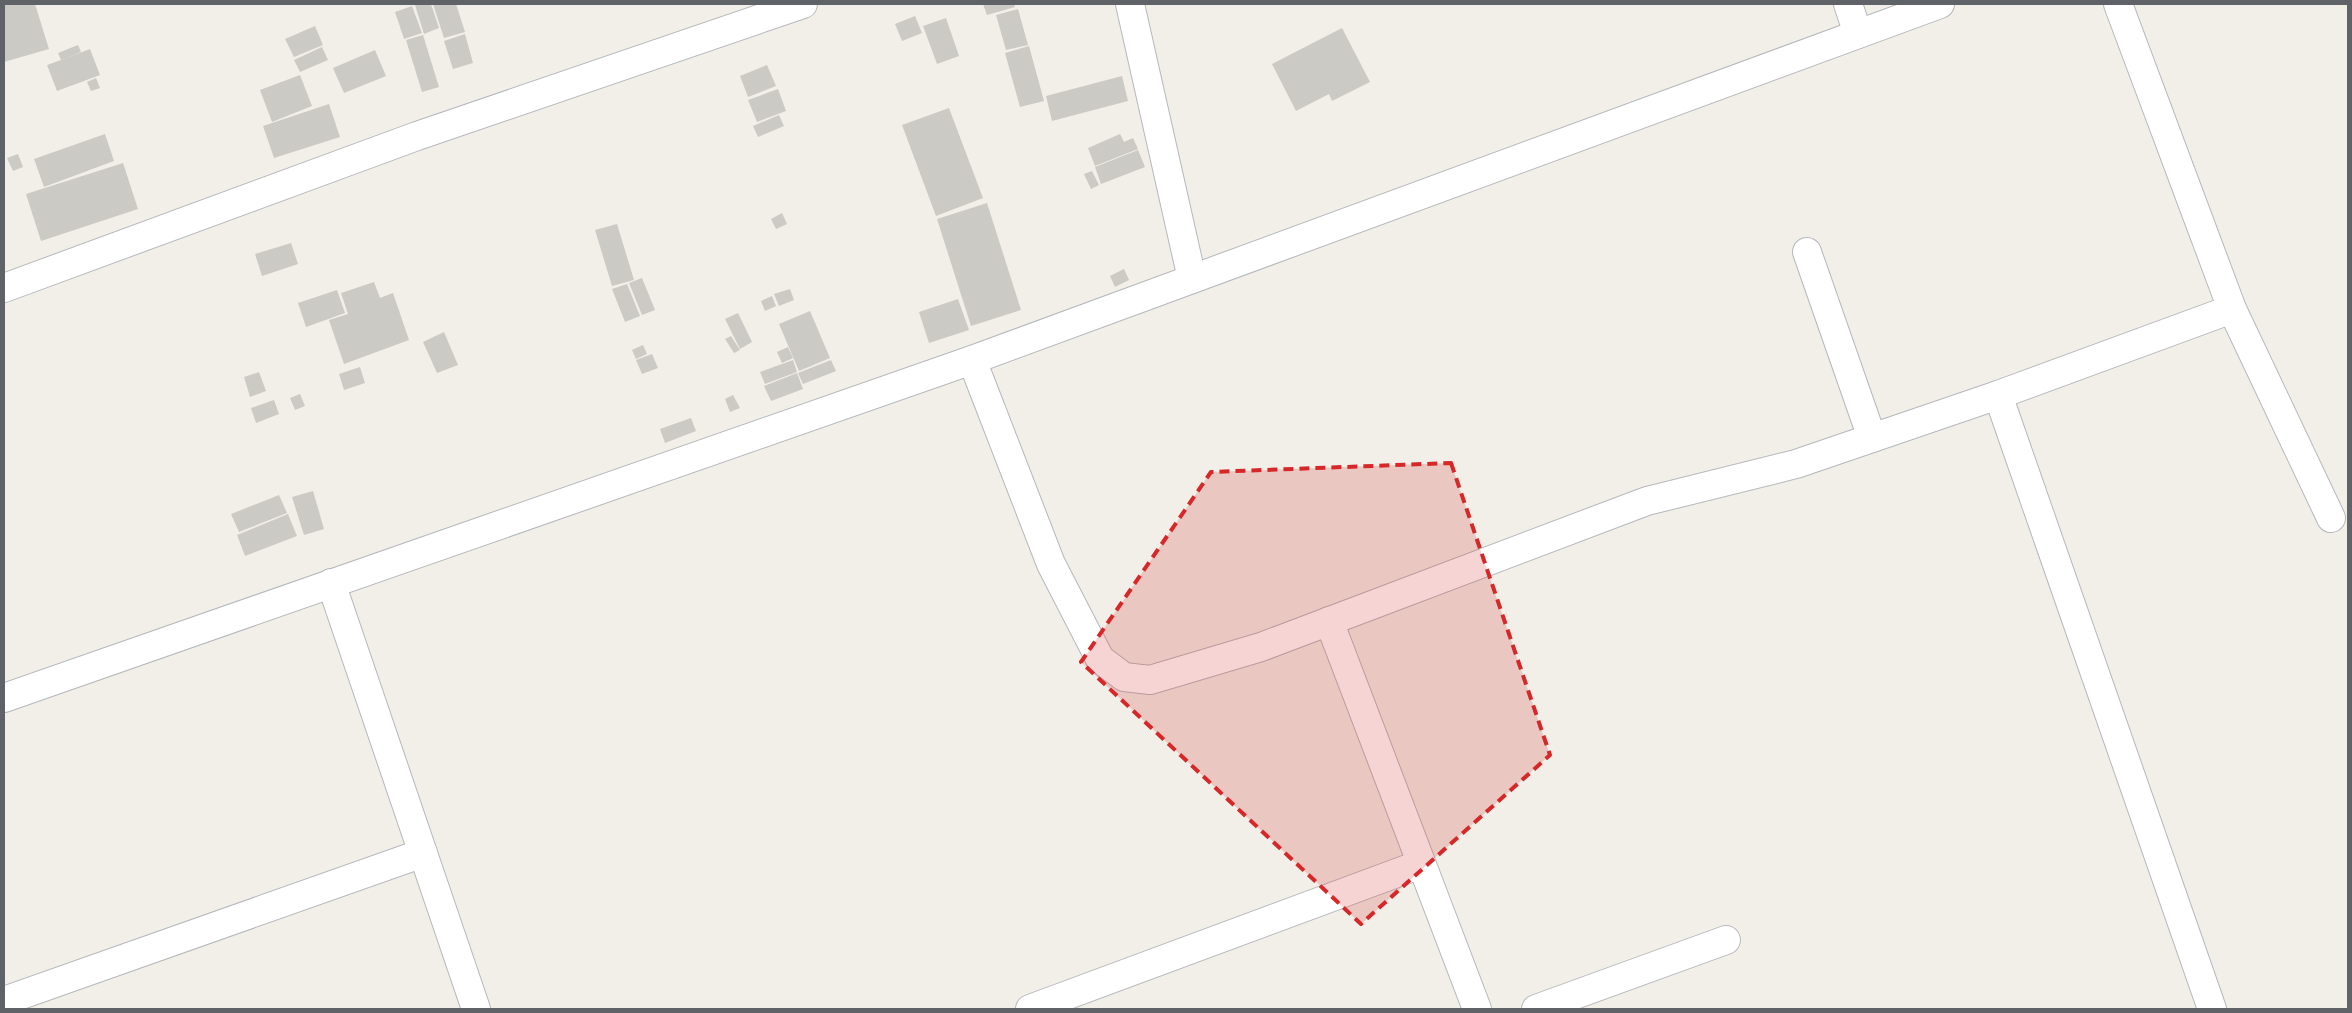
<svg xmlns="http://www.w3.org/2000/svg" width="2352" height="1013" font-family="'DejaVu Sans',sans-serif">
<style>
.building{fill:#cccac5}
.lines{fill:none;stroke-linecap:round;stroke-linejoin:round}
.minor-casing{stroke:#b5b8bc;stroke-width:30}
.minor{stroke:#fff;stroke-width:28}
.marked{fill:#d62828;fill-opacity:0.2;stroke:#d62828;stroke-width:4;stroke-dasharray:10 6;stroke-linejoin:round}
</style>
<rect width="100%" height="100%" fill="#f1efe8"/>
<g class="building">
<polygon points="4,4 35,4 49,49 4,62"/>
<polygon points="431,4 439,28 424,34 415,5"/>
<polygon points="433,4 456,4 465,32 444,38"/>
<polygon points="983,4 1014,4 1015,7 987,15"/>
<polygon points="412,6 422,33 404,39 395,12"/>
<polygon points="1018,9 1028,45 1006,50 996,15"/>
<polygon points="915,16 922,33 902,41 895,24"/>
<polygon points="946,18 959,56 937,64 923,26"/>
<polygon points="315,26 323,45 294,57 285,39"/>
<polygon points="1342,28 1370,82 1332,101 1329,94 1296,111 1272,64"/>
<polygon points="465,34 473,63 453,69 444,41"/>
<polygon points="423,35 439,87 422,92 406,40"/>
<polygon points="78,45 81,52 64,59 90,49 100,75 57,91 47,65 61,60 58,53"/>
<polygon points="1029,46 1044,101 1020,107 1005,53"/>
<polygon points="322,47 328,60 300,72 294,60"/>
<polygon points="375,50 386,76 344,93 333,68"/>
<polygon points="767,65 776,86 748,97 740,76"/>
<polygon points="300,75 312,106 272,122 260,90"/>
<polygon points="1122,76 1128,101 1052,121 1046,96"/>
<polygon points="96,78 100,88 91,91 87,82"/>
<polygon points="778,89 786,111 757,122 748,100"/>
<polygon points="329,104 340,137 274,158 263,126"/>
<polygon points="949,108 983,198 936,216 902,125"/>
<polygon points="779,115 784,126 758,137 753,126"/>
<polygon points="105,134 114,161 44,187 34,159"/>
<polygon points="1120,134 1124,142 1133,138 1138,149 1095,166 1088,148"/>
<polygon points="1138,150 1145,167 1101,184 1095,167"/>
<polygon points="18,154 23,167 13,171 7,158"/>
<polygon points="123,163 138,209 41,241 26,194"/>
<polygon points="1092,171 1099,185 1091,189 1084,174"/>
<polygon points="987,203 1021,310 971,326 937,219"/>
<polygon points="782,213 787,224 776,229 771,219"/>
<polygon points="617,224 634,280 612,286 595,230"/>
<polygon points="291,243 298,264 262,276 255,254"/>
<polygon points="1124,269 1129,280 1115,287 1110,276"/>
<polygon points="642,278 655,310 642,315 629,283"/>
<polygon points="374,282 380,298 393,293 409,340 344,364 329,320 348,314 341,293"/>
<polygon points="627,284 640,316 625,322 612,289"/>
<polygon points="790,289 794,300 779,306 774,294"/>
<polygon points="337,290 345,313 306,327 298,303"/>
<polygon points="772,296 776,306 765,311 761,301"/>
<polygon points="958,299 969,330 929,343 919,312"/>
<polygon points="810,311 830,358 799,371 779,324"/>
<polygon points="738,313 752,342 740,349 725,319"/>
<polygon points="444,332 458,365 437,373 423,342"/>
<polygon points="731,336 740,350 734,353 725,339"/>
<polygon points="643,345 647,354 636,359 632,350"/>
<polygon points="788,347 793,358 782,363 777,352"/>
<polygon points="652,354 658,368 642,374 636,360"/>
<polygon points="793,360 797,372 765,384 760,372"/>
<polygon points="831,360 836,371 803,384 798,373"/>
<polygon points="360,367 365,383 344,390 339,374"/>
<polygon points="259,372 266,391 250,397 244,377"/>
<polygon points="797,373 803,389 771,401 764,386"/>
<polygon points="300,394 305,406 295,410 290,398"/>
<polygon points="733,395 740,408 730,412 725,399"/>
<polygon points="274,400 279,414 256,423 251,408"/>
<polygon points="691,418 696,431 665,443 660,429"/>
<polygon points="313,491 324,529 304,535 292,497"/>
<polygon points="279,495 287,513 239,532 231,514"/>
<polygon points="288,514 297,536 245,556 237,535"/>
</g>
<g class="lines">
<defs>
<g id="minor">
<polyline points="1130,4 1192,279"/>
<polyline points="1848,4 1858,34"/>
<polyline points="2118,4 2232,309 2331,518"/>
<polyline points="1807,252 1872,438"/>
<polyline points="4,288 417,136 803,4"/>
<polyline points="972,360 1051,564 1100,659 1124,677 1150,680 1261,647 1647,501 1796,464 1998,395 2232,309"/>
<polyline points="1998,395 2212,1009"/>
<polyline points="331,583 476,1009"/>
<polyline points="1329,621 1477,1009"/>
<polyline points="4,698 972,360 1940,4"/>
<polyline points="4,1001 423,853"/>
<polyline points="1030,1009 1421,864"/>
<polyline points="1536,1009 1726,940"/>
</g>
</defs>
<use href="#minor" class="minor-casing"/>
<use href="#minor" class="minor"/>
</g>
<path class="marked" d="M1451 463 1550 755 1361 924 1081 662 1211 472Z"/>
<rect width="2352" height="1013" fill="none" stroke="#5f6368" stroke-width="10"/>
</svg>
